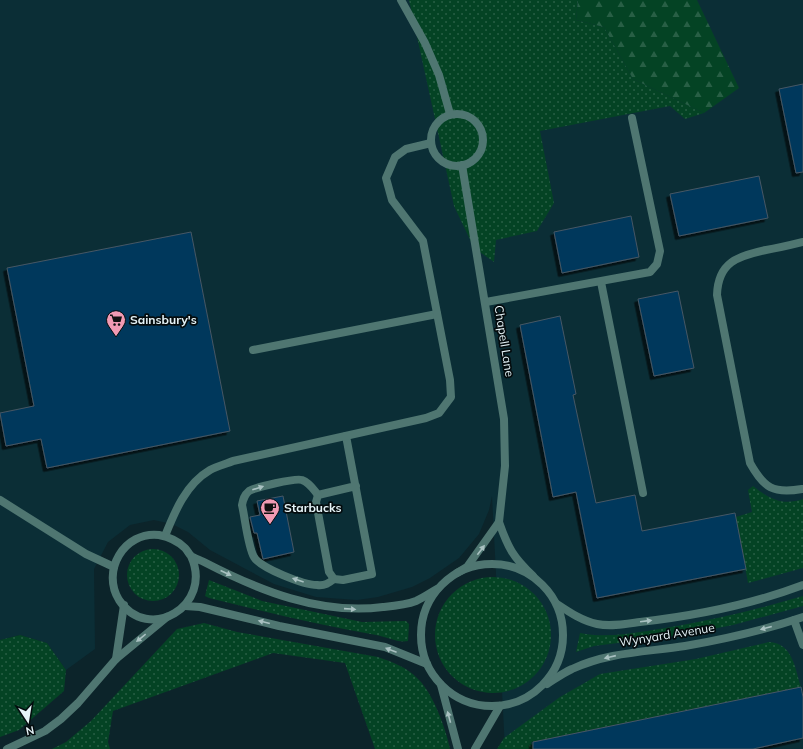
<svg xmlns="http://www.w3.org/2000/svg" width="803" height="749" font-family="Mulish,sans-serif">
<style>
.built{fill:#0b2e36}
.grass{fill:url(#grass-dots)}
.forest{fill:url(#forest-firs)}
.building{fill:#00385b;stroke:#465765;filter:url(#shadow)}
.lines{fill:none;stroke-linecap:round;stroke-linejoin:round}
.lane{stroke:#4f7671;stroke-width:8}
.street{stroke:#4f7671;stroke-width:8}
.oneway{fill:#a9c1c1}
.labels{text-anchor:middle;stroke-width:3.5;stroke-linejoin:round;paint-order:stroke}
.poi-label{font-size:12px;font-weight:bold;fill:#e5f3f7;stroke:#040c0e;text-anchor:start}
.street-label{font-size:12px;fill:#e5f3f7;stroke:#040c0e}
</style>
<defs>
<pattern id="grass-dots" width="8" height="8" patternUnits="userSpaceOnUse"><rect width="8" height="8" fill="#044324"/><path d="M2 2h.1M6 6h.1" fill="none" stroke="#285f45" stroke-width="1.8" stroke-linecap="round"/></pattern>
<pattern id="forest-firs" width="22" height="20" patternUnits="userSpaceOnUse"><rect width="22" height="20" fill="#044324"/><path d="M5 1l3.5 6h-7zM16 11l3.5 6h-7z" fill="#285f45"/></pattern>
<filter id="shadow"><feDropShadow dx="-3.5" dy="3.5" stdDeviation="0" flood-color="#0009"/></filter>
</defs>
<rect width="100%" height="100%" fill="#0c242a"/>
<polygon class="built" points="0,0 803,0 803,749 505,749 492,496 489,510 479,534 459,558 430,578 412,587 378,597 357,600 316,597 274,584 210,550 188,532 172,524 154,520 130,525 108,542 94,569 95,649 66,670 47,643 20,635 0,640"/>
<g class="grass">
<polygon points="409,0 578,0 576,20 604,27 633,79 704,113 685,119 670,106 540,131 554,203 537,231 496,240 494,262 474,248 454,206"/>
<path d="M753 486C769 499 783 506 803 499V568L748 583 736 517 752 512 748 490Z"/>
<circle cx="153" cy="575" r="26"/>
<circle cx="493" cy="635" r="58"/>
<path d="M209 580 262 601 362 622 406 621 409 624 408 641C398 643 387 637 376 635 320 625 265 612 209 598L205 596Z"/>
<path d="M803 596V606L733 625 682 635 594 646 576 652 580 633C603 638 625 634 647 631 701 623 752 611 803 596Z"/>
<path d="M204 623 237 632 378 657C392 662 407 667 418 679 433 693 446 729 450 749H375L345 663 273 653 113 711 108 742 110 749H52L66 742 91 721 177 629Z"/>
<polygon points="20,635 47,643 66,670 64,691 19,730 0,737 0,640"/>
<path d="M769 642C793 643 795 669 801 687L531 742 533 749H497L504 738 560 697 600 674 696 659Z"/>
</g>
<polygon class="forest" points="578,0 697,0 739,88 704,113 633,79 604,27 576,20"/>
<g class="building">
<polygon points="803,84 803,172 796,173 779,89"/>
<polygon points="759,176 768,218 679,236 670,194"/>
<polygon points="631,216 639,257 562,273 554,232"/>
<polygon points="191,232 230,431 47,468 41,439 6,446 0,413 34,406 7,268"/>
<polygon points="678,291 694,368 654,376 638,299"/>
<polygon points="560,316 576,394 573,395 596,503 635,495 642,531 735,513 746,569 597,598 576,492 553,497 520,325"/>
<polygon points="283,496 294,552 263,559 257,533 254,533 250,517 260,515 257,501"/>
<polygon points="801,687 803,697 803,738 753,749 533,749 533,742"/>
</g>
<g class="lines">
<g class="lane">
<polyline points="401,0 425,43 439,75 450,114"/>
<circle cx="457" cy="140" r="26"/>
<polyline points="601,282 643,493"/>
<polyline points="486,302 650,272 657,264 660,251 632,118"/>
<polyline points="253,350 437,314"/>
<polyline points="346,436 372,574 343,580 334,579 329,572 316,502 318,495 356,486"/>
<path d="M802 489C773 494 764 488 750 463L717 295C718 262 738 256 766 250 779 248 791 245 803 242"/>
<path d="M318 495C313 489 310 483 302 480 295 478 256 487 249 491 244 495 243 500 242 505 245 518 248 547 254 557 260 568 304 585 317 585 325 586 329 583 334 579"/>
<polyline points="0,500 86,554 114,567"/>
<path d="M499 522C508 548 513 557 533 576"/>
<path d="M165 536C175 511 186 484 210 470 217 466 226 464 233 461L426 418 439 413 451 397 450 380 423 241 392 200 386 178 395 157 406 149 431 143"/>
<polyline points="457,573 467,567 499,522 505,466 504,419 462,165"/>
<polyline points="794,620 803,645"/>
<polyline points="116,659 124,605"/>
<polyline points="7,749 45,731 61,719 78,703 116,659 167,617"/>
</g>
<g class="street">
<path d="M191 556C214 606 148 644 119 600 101 571 124 531 159 535 169 537 178 541 185 548 187 550 189 554 191 556 194 558 200 560 204 562 260 591 320 615 383 607 394 606 406 605 416 601 423 598 430 593 437 589"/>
<circle cx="492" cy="635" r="71"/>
<path d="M557 604C569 612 582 621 597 624 611 627 626 624 640 622 693 616 753 604 803 585"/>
<polyline points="185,606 200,607 279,626 385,647 427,664"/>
<path d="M547 684C555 679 563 673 572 669 608 652 647 652 685 646 725 639 765 630 803 617"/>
<polyline points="441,685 458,749"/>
<polyline points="475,749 500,706"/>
</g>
</g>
<defs><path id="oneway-solid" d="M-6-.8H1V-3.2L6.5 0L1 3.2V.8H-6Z"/></defs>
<g class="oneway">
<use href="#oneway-solid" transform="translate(258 488) rotate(-18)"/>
<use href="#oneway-solid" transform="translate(481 550) rotate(-53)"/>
<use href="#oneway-solid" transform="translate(226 573) rotate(25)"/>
<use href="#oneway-solid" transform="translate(298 580) rotate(-161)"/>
<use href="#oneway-solid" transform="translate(350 609) rotate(4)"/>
<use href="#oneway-solid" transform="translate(646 621) rotate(-7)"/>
<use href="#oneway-solid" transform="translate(264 622) rotate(-166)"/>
<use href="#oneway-solid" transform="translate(766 628) rotate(165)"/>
<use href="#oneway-solid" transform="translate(141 638) rotate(141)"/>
<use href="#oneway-solid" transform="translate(391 650) rotate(-159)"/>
<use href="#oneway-solid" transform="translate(610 657) rotate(167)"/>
<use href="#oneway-solid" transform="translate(449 717) rotate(-105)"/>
</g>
<defs>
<symbol id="supermarket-pin" viewBox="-11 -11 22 30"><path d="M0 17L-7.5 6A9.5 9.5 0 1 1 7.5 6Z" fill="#f19ab3" stroke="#040c0e"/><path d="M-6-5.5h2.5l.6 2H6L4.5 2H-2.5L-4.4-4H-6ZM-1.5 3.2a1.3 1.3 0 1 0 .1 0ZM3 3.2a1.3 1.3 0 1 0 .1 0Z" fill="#111"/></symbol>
<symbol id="cafe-pin" viewBox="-11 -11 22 30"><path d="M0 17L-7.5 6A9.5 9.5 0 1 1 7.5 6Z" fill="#f19ab3" stroke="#040c0e"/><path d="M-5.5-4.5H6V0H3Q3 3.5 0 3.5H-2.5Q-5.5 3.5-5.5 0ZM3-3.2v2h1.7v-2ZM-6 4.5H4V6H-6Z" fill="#111"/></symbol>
</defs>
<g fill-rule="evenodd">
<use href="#supermarket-pin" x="105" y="309" width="22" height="30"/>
<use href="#cafe-pin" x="259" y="497" width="22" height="30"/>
</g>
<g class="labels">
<g class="poi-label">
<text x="130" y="324">Sainsbury's</text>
<text x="284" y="512">Starbucks</text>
</g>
<g class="street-label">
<text transform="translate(504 341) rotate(81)" y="4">Chapell Lane</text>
<text transform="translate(667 635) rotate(-9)" y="4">Wynyard Avenue</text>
</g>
</g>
<g transform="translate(28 721) rotate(168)" stroke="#040c0e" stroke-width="3" paint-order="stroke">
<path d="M0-3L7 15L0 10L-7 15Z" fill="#e5f3f7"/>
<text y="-6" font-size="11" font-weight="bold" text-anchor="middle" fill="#e5f3f7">N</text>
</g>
</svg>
